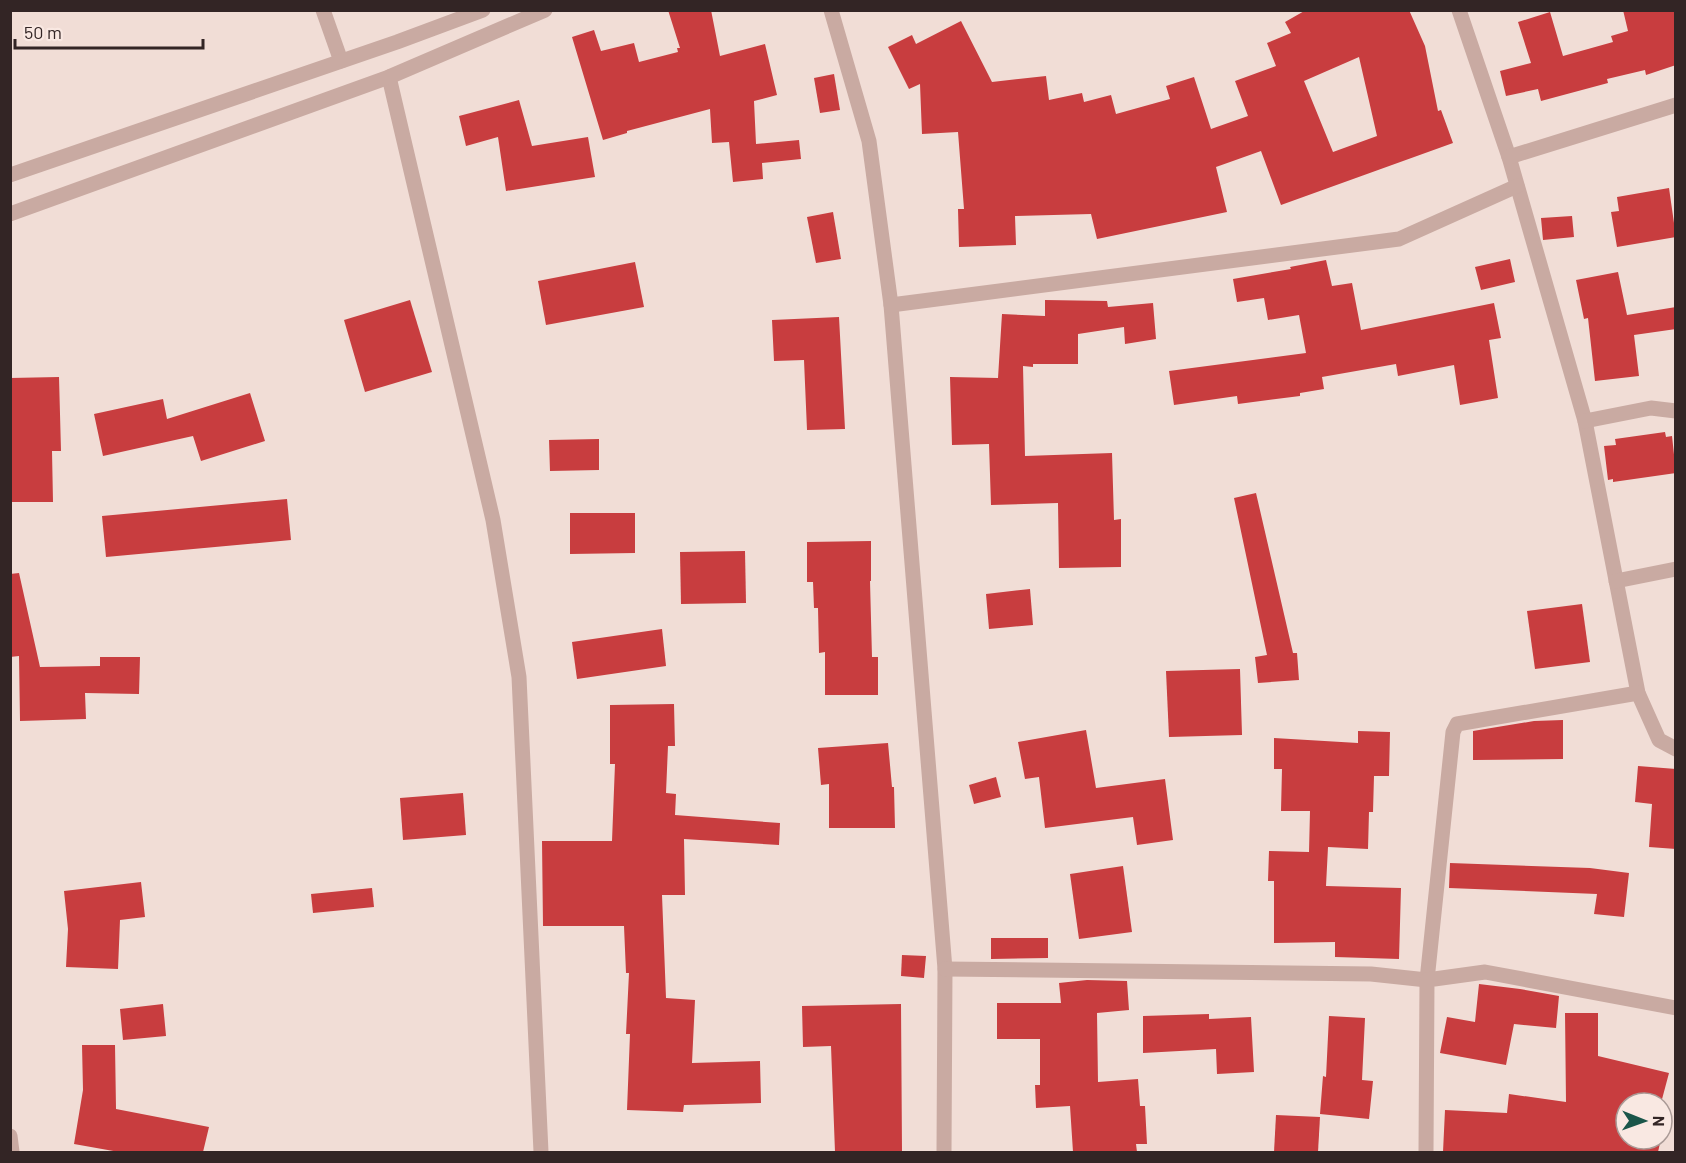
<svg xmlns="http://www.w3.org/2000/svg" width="1686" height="1163" font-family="Barlow,sans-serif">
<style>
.building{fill:#c83d3f;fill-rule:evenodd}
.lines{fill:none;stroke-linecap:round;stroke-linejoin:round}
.minor{stroke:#c9aaa2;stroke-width:15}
.tertiary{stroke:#c9aaa2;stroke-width:15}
</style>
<rect width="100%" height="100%" fill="#f1ddd6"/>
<g class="building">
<polygon points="668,10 711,10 720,56 765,44 777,95 754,101 756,144 799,140 801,159 762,163 763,179 733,182 729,142 712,143 710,109 627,131 627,133 603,140 572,37 594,30 601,51 634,43 639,62 678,52 677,48 680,48"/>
<path d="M1306 10H1409L1425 46 1438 111 1441 110 1453 143 1281 205 1261 151 1216 167 1227 212 1097 239 1091 214 1015 216 1016 245 959 247 958 209H964L958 132 922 134 920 84 909 89 888 47 912 35 916 44 961 21 992 82 1046 76 1049 100 1082 93 1084 102 1111 95 1116 114 1170 99 1166 86 1194 77 1211 129 1248 116 1235 81 1276 66 1267 43 1291 33 1285 22ZM1359 57 1377 136 1333 152 1304 81Z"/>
<polygon points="1623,10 1676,10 1676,65 1646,75 1645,70 1607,79 1608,83 1541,101 1538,89 1506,96 1500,71 1531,63 1518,22 1550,12 1563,56 1613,42 1611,36 1628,31"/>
<polygon points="834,74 840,110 820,113 814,78"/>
<polygon points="519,100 532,146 588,137 595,177 506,191 498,137 466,146 459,116"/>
<polygon points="1669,188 1676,237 1617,247 1611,212 1619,211 1617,197"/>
<polygon points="833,212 841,259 816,263 807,217"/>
<polygon points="1572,216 1574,237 1543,240 1541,218"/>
<polygon points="1510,259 1515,282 1481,290 1475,267"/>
<polygon points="1326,260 1332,286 1352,283 1361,330 1494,303 1501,338 1489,340 1498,398 1460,405 1454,365 1398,376 1396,364 1322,377 1324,389 1300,393 1300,396 1238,404 1237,396 1174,405 1169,371 1306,353 1299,315 1268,320 1264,298 1237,302 1233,279 1291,269 1290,267"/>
<polygon points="635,262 644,307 546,325 538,281"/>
<polygon points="1618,272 1627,315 1676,307 1676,329 1634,335 1639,376 1595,381 1588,318 1584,319 1576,280"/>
<polygon points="410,300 432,372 365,392 344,320"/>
<polygon points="1045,300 1107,301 1108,307 1153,303 1156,339 1125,344 1124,327 1078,334 1078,364 1033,364 1033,367 1023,366 1025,456 1112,453 1114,520 1121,519 1121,567 1059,568 1058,503 991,505 989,444 952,445 950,377 998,378 1002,314 1045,316"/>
<polygon points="839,317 845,429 807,430 804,360 774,361 772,320"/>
<polygon points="59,377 61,451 52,451 53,502 10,502 10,378"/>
<polygon points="250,393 265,441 201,461 193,436 103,456 94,414 163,399 167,419"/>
<polygon points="1665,432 1666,437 1672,436 1676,473 1613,482 1613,479 1608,480 1604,446 1616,445 1615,439"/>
<polygon points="599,439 599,470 550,471 549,440"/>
<polygon points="1256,493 1293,653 1297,653 1299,680 1258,683 1255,657 1267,655 1234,498"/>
<polygon points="287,499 291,540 106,557 102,516"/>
<polygon points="570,513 635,513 635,553 570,554"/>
<polygon points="871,541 871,581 870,581 872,657 878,657 878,695 825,695 825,652 819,653 818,608 814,608 813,582 807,582 807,542"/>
<polygon points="745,551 746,603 681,604 680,552"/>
<polygon points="19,573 40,667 100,666 100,657 140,657 139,694 85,693 86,719 20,721 19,656 10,657 10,574"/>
<polygon points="1030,589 1033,625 989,629 986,594"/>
<polygon points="1582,604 1590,662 1535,669 1527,611"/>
<polygon points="662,629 666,666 577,679 572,642"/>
<polygon points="1240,669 1242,735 1169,737 1166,671"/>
<polygon points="674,704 675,746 668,746 666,793 676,794 675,815 780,823 779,845 684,839 685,895 662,895 666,998 695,1000 692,1063 760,1061 761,1103 684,1105 683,1112 627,1110 630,1034 626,1034 629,973 626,973 624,926 543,926 542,841 612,841 615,764 610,764 610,705"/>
<polygon points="1563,720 1563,759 1473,760 1473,731 1534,721"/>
<polygon points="1086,730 1096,788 1165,779 1173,840 1137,845 1133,817 1045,828 1039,777 1025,779 1018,742"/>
<polygon points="1358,731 1390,732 1389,776 1374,776 1373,812 1369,812 1368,849 1328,847 1326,886 1401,888 1399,959 1335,957 1335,942 1274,943 1274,881 1268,881 1269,851 1309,852 1310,811 1281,811 1282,769 1274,769 1274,738 1358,743"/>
<polygon points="888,743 892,787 894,787 895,828 829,828 829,784 821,785 818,748"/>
<polygon points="1638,766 1676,769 1676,849 1649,847 1652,804 1635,802"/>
<polygon points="996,777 1001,797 974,804 969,785"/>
<polygon points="463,793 466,835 403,840 400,798"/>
<polygon points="1450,863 1590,868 1629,873 1624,917 1594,914 1597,894 1449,888"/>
<polygon points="1123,866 1132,932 1079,939 1070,874"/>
<polygon points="141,882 145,917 120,920 118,969 66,967 68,929 64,891"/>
<polygon points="372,888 374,907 313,913 311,894"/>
<polygon points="991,938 1048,938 1048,958 991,959"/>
<polygon points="902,955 926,956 924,978 901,976"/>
<polygon points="1087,980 1127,981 1129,1010 1097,1013 1098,1082 1138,1079 1140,1106 1145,1106 1147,1144 1136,1144 1137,1152 1073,1152 1070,1106 1036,1108 1035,1085 1040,1085 1040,1039 997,1039 997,1003 1061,1003 1059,983"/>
<polygon points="1479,984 1520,989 1559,996 1556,1028 1514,1024 1506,1065 1440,1053 1447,1017 1475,1022"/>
<polygon points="163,1004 166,1036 123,1040 120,1009"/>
<polygon points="901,1004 902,1152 835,1152 831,1046 803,1047 802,1006"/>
<polygon points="1565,1013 1598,1013 1598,1056 1669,1073 1661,1103 1626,1103 1626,1139 1661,1139 1658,1152 1443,1152 1445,1110 1507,1113 1509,1094 1566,1102"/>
<polygon points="1209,1014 1209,1019 1251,1017 1254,1072 1217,1074 1216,1049 1143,1053 1143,1016"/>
<polygon points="1329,1016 1365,1018 1362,1080 1373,1081 1369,1119 1320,1114 1323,1076 1326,1077"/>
<polygon points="82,1045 115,1045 116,1109 209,1127 203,1152 119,1152 74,1144 83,1090"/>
<polygon points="1276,1115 1320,1117 1318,1152 1274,1152"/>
</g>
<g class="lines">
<g class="minor">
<polyline points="323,10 341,61"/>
<polyline points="831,10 869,141 891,305 945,969 944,1152"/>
<polyline points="1459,10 1509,157 1585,421 1638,693 1659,740 1676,749"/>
<polyline points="389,77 493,520 519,677 541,1152"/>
<polyline points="1509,157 1676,105"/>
<polyline points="891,305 1399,239 1517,186"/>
<polyline points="1585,421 1651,408 1676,411"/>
<polyline points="1616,581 1676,569"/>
<polyline points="945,969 1371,974 1427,980 1453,732 1457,724 1638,693"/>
<polyline points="10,1136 12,1152"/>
<polyline points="1426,1152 1427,980 1485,972 1676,1008"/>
</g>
<g class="tertiary">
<polyline points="10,175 397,42 483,10"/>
<polyline points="10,214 389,77 545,10"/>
</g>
</g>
<rect width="1686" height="1163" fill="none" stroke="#332525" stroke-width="24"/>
<g transform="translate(1644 1121) rotate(91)"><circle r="28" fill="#f9e8e2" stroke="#aa9a96" stroke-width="1.5"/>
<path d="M0-4.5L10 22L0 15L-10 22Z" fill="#1a5549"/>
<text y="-9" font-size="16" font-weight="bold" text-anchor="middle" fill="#332525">N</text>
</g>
<path d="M15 39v9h188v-9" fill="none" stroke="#332525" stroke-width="3"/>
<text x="24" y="39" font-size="18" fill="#332525" stroke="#f9e8e2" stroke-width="4.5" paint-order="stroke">50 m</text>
</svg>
